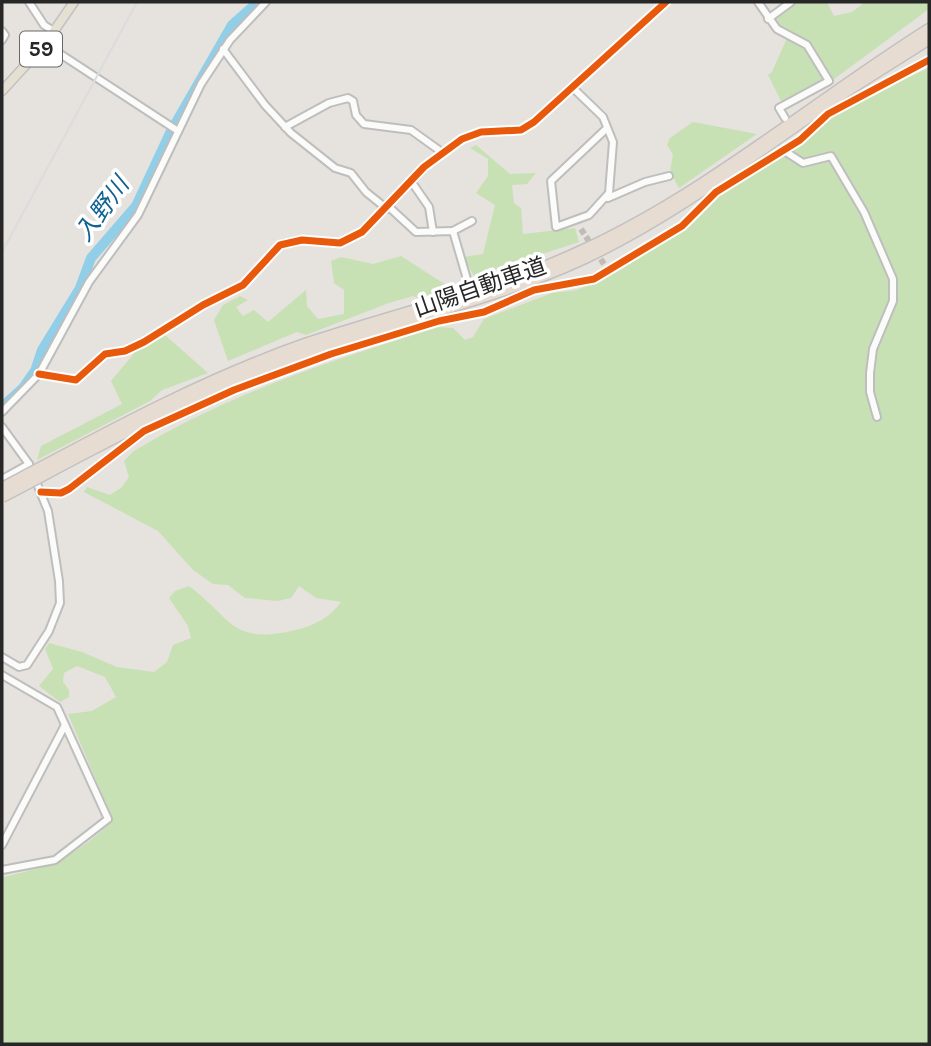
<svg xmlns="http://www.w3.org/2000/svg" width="931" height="1046" font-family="Karla,'Noto Sans JP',sans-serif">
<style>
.green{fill:#c7e1b5}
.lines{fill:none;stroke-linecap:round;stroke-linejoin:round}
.stream{stroke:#91cee8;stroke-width:2}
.river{stroke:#91cee8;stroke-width:10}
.minor-tunnel{stroke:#c0bdb9;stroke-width:6;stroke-dasharray:6 3;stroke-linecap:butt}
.minor-casing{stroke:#bfbebe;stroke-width:10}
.major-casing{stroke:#c3c1c0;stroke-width:11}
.highway-casing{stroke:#c3c1c0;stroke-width:13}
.minor{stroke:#fbfbfa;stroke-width:6}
.major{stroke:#e5e1d2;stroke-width:8}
.highway{stroke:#e7dcd2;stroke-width:10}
.rail{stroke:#dcdbdd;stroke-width:2}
.highway-bridge-casing{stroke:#c3c1c0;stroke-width:13;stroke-linecap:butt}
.highway-bridge{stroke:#e7dcd2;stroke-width:10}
.cycleway-casing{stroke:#fff;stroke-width:11}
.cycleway{stroke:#e8590c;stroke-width:7}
.labels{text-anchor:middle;stroke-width:7;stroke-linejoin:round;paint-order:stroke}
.shield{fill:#fff;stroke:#686868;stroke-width:2}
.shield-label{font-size:21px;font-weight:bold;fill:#272727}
.street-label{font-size:23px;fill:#272727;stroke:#fff}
.water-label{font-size:24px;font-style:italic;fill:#0f6393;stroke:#fff}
</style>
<rect width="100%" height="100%" fill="#e6e2dd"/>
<g class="green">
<polygon points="796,2 827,2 834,16 852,12 865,2 929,2 929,9 834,79 781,101 768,75 772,72 787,38 773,18"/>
<path d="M929 68V1044H2V877C47 869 81 853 113 820L68 714 92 711 116 697 105 677 77 666 64 673 63 682 69 690V697L60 702 39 686 53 669 45 649 49 643 82 652 117 667 154 672 167 662 173 645 191 638 188 626 169 598 175 591 189 586C234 620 231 645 296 630 313 626 331 617 341 602L316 598 299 586 291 598 278 601 245 598 228 585 213 584 193 570 158 531 84 492 87 487 110 495 122 487 129 477 124 461 134 451C230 393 333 360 439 327L453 328 465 340 473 337 484 319 552 293 577 290 595 282 682 228 716 192 801 143 856 99Z"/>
<polygon points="693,122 757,134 679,188 670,172 673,154 667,145 670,138"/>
<polygon points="476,145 510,174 536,173 527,184 512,185 514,203 521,208 523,234 575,228 579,242 474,276 463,257 483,254 495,205 476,193 488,176 488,159 470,148"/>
<polygon points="401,256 446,285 461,286 421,299 413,296 389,303 306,335 297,332 228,361 214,320 223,305 240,296 248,300 236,307 243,316 254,310 268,322 306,290 307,306 318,319 344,314 344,290 334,283 331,261 341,257 373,264"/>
<polygon points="165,335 208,373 162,390 150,401 37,460 41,446 122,404 111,381 136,351"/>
</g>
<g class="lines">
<polyline class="stream" points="2,404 7,402"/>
<polyline class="river" points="2,407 23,388 35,371 42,350 80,288 91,258 136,206 170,133 232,25 258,2"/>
<polyline class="minor-tunnel" points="581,229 604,264"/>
<defs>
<g id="minor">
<polyline points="29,2 44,25 55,32"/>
<polyline points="758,2 777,29 807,45 829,81 779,108 785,118"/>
<polyline points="768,19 791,2"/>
<polyline points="2,40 5,35 2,31"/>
<polyline points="45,44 178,131"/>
<polyline points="223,49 265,105 291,133 335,168 351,173 366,192 387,209"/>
<polyline points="572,87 603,117 613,142 609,193 589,215 556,227 551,181 606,129"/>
<polyline points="285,127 329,103 348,98 353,101 356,115 364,124 411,130 443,153"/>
<polyline points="783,150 803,163 831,156 864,212 893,279 893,301 873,349 870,373 870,392 877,417"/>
<polyline points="411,181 429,207 433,232"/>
<polyline points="608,198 645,182 669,176"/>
<polyline points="389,207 416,232 453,231 469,286"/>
<polyline points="453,231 472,221"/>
<polyline points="39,374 76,380 105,354 125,351 144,342 203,305 243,285 280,245 302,240 340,243 362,232 424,167 462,139 481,132 521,130 534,122 666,2"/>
<polyline points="2,412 39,374 89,282 138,215 201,84 230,40 266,2"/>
<polyline points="2,427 29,464 48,511 59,581 60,603 49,631 27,665 19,667 2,657"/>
<polyline points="2,479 29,464"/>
<polyline points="41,492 61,493 69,489 144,431 234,390 331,354 439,321 484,312 534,290 594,279 682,226 716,192 800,140 828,114 929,60"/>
<polyline points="2,675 57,707 108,819 55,860 2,870"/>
<polyline points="2,845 65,725"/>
</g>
<polyline id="major" points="2,91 45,44 74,2"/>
<g id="highway">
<path d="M36 470C124 423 211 377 305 344 397 313 493 292 581 251 706 194 813 102 929 29"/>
<path d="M40 477C126 431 212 387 304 353 397 320 495 300 585 258 672 217 747 159 826 105 860 82 895 61 929 39"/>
</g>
</defs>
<use href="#minor" class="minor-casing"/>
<use href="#major" class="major-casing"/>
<use href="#highway" class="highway-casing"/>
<use href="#minor" class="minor"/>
<use href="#major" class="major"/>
<use href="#highway" class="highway"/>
<polyline class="rail" points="2,252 137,2"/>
<defs>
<g id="highway-bridge">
<polyline points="2,488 36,470"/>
<polyline points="2,497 40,477"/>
</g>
</defs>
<use href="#highway-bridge" class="highway-bridge-casing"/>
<use href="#highway-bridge" class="highway-bridge"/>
<defs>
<g id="cycleway">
<polyline points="39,374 76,380 105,354 125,351 144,342 203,305 243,285 280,245 302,240 340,243 362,232 424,167 462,139 481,132 521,130 534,122 666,2"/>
<polyline points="41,492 61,493 69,489 144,431 234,390 331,354 439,321 484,312 534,290 594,279 682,226 716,192 800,140 828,114 929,60"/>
</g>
</defs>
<use href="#cycleway" class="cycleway-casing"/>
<use href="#cycleway" class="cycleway"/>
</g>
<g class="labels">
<rect class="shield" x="20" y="31.5" width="42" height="35" rx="5"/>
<g class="shield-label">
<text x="41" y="56">59</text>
</g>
<g class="street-label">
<text transform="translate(480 287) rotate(-19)" y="8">山陽自動車道</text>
</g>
<g class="water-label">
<text transform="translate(102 209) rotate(-54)" y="8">入野川</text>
</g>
</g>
<rect width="931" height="1046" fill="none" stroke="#272727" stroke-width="7"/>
</svg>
